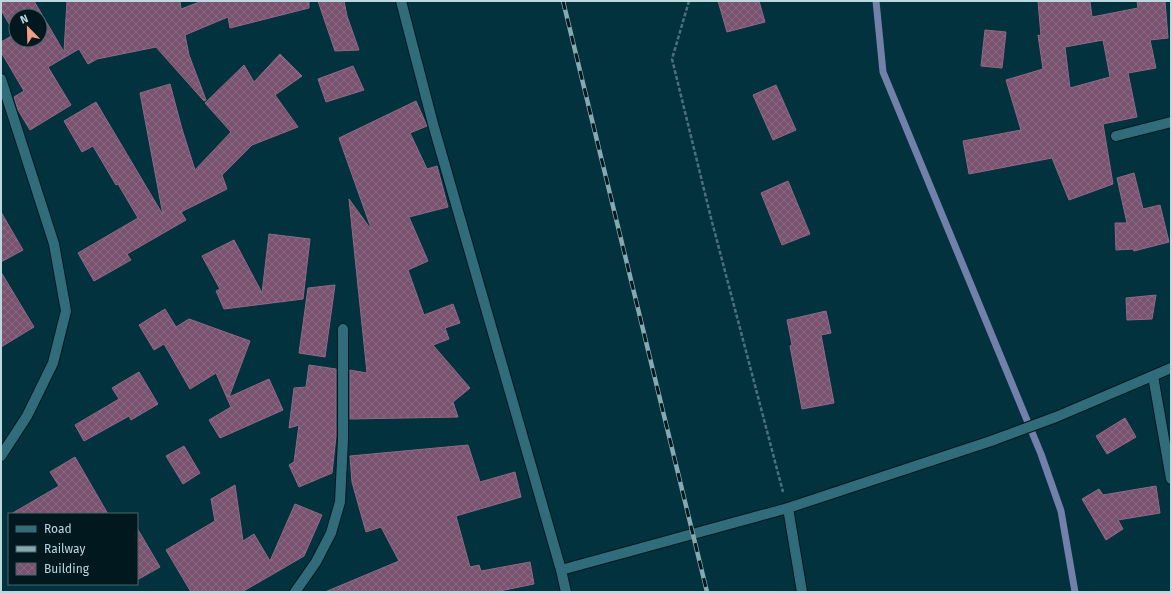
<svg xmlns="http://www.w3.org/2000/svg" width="1172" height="593" font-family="'Fira Sans',sans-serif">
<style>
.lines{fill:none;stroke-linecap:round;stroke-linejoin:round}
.stream{stroke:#7280aa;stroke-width:7}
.building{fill:url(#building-cross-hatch);stroke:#916986;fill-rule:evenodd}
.minor-casing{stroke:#001920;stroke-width:12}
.path{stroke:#4a727c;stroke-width:2.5;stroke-dasharray:4 2;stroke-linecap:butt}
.minor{stroke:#316c7b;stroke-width:10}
.rail-casing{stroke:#86a8b1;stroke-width:4.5}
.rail{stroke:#01181e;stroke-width:3;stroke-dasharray:9;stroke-linecap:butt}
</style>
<defs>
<pattern id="building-cross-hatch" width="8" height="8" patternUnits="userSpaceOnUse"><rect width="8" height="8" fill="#78526e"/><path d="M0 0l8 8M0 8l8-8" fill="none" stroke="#896a82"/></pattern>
</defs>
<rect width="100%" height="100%" fill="#01323d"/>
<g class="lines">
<polyline class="stream" points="876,1 883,72 1041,454 1061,511 1075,592"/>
</g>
<g class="building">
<path d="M1 1H34L64 52 67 1H180L181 9 202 1H309V8L230 28 228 17 185 35 189 55 206 100 204 101 156 47 97 59 88 64 79 49 48 67 71 105 30 130 18 110 14 97 24 91 1 52V42L15 34 1 10ZM16 16H40V40H16Z"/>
<polygon points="318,1 344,1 347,16 359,50 335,51"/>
<polygon points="718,1 759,1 765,22 727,32"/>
<path d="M1038 1H1090L1092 17 1138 8 1137 1H1165L1168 38 1150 40 1156 68 1128 73 1137 117 1103 124 1113 184 1069 200 1052 158 969 174 963 141 1021 130 1006 80 1043 69 1038 35 1041 36ZM1103 40 1110 77 1070 88 1065 47Z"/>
<polygon points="985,30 1006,32 1002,68 981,66"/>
<polygon points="280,54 302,76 275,95 298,127 252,145 222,175 227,189 181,212 186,220 127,254 131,260 94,281 78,253 138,218 118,184 116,185 93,146 82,152 64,121 96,102 163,215 140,93 170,84 182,129 195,170 231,132 205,103 244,65 254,82"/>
<polygon points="353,66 364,90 326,102 318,79"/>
<polygon points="776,85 796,130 773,140 753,95"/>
<polygon points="416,101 427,126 410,133 427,169 437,166 448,207 409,217 428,261 408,270 424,315 453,304 460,323 445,328 449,339 433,345 470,388 453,402 458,417 350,419 350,370 367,373 349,199 370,228 371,228 339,138"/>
<polygon points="1134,173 1143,209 1160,205 1169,242 1134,251 1133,249 1116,250 1115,223 1127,223 1117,178"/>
<polygon points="788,181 810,234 782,245 761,193"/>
<polygon points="1,212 23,250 1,262"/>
<polygon points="269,234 310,239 303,299 224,309 216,291 220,289 202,256 234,240 262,293"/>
<polygon points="1,272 34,327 1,347"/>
<polygon points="335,285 325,357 299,353 308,288"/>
<polygon points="1156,295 1152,319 1127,320 1126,298"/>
<polygon points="165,309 176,327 189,319 250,341 229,397 269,379 283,410 220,438 209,420 231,407 216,373 190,389 164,344 154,350 139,325"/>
<polygon points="826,311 831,333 821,335 834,403 802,409 790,346 792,345 787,320"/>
<polygon points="309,365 336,369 336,436 332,473 299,487 289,465 294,462 299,425 289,428 294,388 306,387"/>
<polygon points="139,372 158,404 131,420 129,416 84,441 75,425 119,399 112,388"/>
<polygon points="1125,418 1136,437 1107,454 1096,436"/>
<polygon points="468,445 480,482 515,472 521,497 456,516 470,567 479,565 481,571 530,562 534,584 495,592 325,592 399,561 381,527 366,532 352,482 350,456"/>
<polygon points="184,446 200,473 183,484 166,456"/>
<polygon points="75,457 108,514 11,514 59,486 50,472"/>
<polygon points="235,485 243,541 254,534 270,561 295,504 322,515 304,556 242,592 191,592 166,550 215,521 211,499"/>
<polygon points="1156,486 1160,513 1118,520 1123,529 1106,540 1082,499 1099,489 1103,495"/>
<polygon points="137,528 160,567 137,580"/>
</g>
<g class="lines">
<defs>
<g id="minor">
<polyline points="401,1 433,124 561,570 566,592"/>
<polyline points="1,79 54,244 66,311 53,363 27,416 1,456"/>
<polyline points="1116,136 1171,122"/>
<polyline points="1153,376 1171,479"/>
<polyline points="788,508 802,592"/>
<polyline points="561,570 788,508 991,441 1056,417 1171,368"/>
<polyline points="295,592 316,562 331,533 340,502 343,439 343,329"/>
</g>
</defs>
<use href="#minor" class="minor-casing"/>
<polyline class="path" points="689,1 672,59 711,218 783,492"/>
<use href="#minor" class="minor"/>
<defs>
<polyline id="rail" points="563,1 707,592"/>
</defs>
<use href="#rail" class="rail-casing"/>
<use href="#rail" class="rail"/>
</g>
<rect width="1172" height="593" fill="none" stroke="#bbd7df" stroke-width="4"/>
<rect x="8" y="513" width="130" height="72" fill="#01181e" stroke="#4b646b"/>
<rect x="16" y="526" width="20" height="6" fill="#316c7b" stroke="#4b646b"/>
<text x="44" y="533" font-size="12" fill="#bbd7df">Road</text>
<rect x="16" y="546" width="20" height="6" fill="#86a8b1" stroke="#4b646b"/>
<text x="44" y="553" font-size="12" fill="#bbd7df">Railway</text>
<rect x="16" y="563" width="20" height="12" fill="url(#building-cross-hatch)" stroke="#4b646b"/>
<text x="44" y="573" font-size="12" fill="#bbd7df">Building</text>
<g transform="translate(28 28) rotate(337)"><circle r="19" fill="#01181e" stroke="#4b646b"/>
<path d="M0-3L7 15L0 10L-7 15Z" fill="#f49e86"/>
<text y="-6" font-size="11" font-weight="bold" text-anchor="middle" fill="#bbd7df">N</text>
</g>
</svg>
